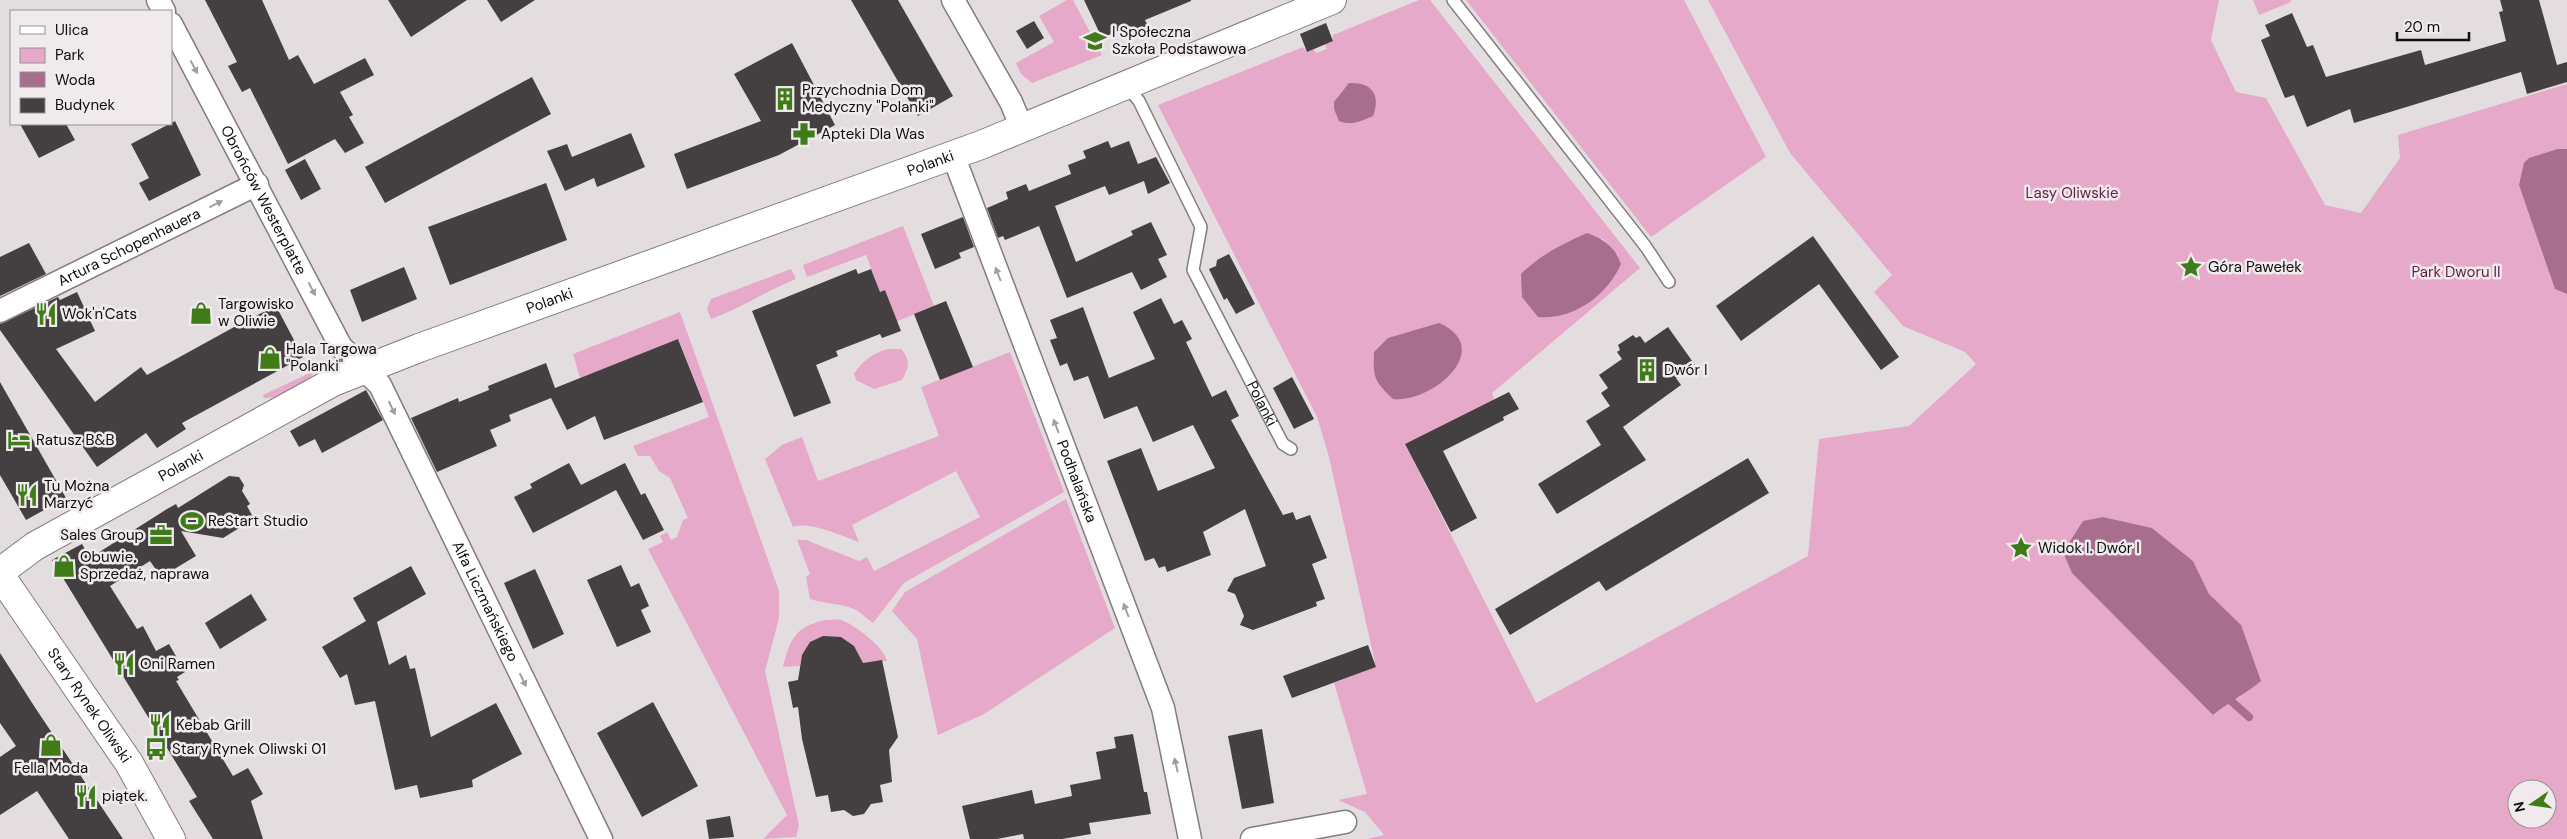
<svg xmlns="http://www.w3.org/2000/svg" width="2567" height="839" font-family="'DM Sans',sans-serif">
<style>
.green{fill:#e6a9c9;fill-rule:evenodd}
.water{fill:#a76e8d}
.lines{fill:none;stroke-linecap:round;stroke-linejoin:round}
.stream{stroke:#a76e8d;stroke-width:8}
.building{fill:#443f41}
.service-casing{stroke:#827c7f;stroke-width:14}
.minor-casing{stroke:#827c7f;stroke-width:25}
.tertiary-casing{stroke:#827c7f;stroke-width:30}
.secondary-casing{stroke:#827c7f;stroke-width:30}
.service{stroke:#fff;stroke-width:11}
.minor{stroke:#fff;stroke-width:22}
.tertiary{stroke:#fff;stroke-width:28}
.secondary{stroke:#fff;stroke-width:28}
.oneway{fill:#9f9e9e}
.labels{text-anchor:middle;stroke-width:5;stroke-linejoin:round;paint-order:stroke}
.poi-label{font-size:15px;fill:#0e0c0d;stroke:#f0eaed;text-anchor:start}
.street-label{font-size:15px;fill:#0e0c0d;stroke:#f0eaed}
.park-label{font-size:15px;fill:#621c47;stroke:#f0eaed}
</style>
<rect width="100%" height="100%" fill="#e3dde0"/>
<g class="green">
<polygon points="1067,0 1073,0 1102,55 1032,83 1021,74 1016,63 1054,42 1039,16"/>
<path d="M1419 0H1430L1640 268 1492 393 1494 400 1405 444 1536 703 1808 556 1819 439 1909 426 1976 364 1965 352 1903 326 1874 292 1892 275 1790 153 1708 0H2219L2211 40 2236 92 2266 98 2325 205 2361 213 2400 158 2398 135 2567 84V839H1367L1384 835 1365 812 1338 800 1367 794 1334 683 1376 667 1329 457 1317 417 1158 105 1303 47 1307 52 1314 49 1316 53 1327 49 1325 44 1333 41V35ZM1602 238 1618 256 1616 275 1585 304ZM2103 517 2152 528 2193 561 2209 594 2241 697 2230 700 2214 715ZM2517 789H2547V819H2517Z"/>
<polygon points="1466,0 1684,0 1766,157 1651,237"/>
<polygon points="2253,0 2291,0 2291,2 2259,15"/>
<polygon points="903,226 934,306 893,323 890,302 885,290 880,292 866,255 807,277 803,265"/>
<path d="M791 269 796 279C766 291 741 308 711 319L707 309 711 299Z"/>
<polygon points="680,312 779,591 779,618 765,671 799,825 796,837 763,839 787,815 648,549 663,542 660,536 667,532 671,540 677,537 683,520 688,518 670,478 659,471 650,456 638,456 633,446 709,417 679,340 580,378 573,354"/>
<path d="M888 349H901C911 361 909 367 902 380L874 389 856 380 854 374C862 361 873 353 888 349Z"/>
<path d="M1010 352 1064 492 904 583 873 623C867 619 861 612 854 609 840 603 824 604 810 599L806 577 810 574 797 540H806L859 561 867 557 874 571 980 517 956 471 852 525 859 542C842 536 809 521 793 527L765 459 782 445 802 437 818 481 939 436 921 387Z"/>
<path d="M316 370C305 386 283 398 264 398L263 395Z"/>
<polygon points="1066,499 1115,628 984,714 938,735 917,639 892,611 905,592"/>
<path d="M825 620C830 620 836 619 841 620 854 624 884 647 887 661L861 663 849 643C827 629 804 642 800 666L783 667C790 639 795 627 825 620Z"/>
</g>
<g class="water">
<path d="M1349 83C1372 82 1381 95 1373 116 1362 121 1351 126 1339 121L1334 109V102Z"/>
<polygon points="2558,149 2567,149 2567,294 2555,289 2519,185 2524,163 2529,158"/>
<path d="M1587 233C1604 239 1615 247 1621 264 1607 296 1573 320 1538 317L1522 297 1521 274C1540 255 1564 243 1587 233Z"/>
<path d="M1439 323C1496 348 1433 403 1393 399 1374 381 1373 378 1374 352L1388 338Z"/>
<path d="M2103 517 2152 528 2193 561 2209 594 2241 625 2261 681C2245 694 2229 702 2213 715L2072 573 2063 552 2083 521Z"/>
</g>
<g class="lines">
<polyline class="stream" points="2230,700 2249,717"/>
</g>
<g class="building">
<polygon points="205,0 262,0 289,60 298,55 314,84 365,58 374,75 340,92 353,115 349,117 364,143 345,153 335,139 288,164 250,88 242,92 228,66 237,62"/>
<polygon points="388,0 467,0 411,37"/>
<polygon points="487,0 535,0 501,22"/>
<polygon points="851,0 898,0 953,96 918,116"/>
<polygon points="1084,0 1191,0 1191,1 1145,20 1148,26 1125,37 1122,29 1102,38"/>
<polygon points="2500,0 2539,0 2557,65 2567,62 2567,82 2527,94 2521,72 2354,123 2350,109 2307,127 2294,95 2285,98 2261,40 2270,36 2265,25 2292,13 2307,47 2313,45 2326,77 2421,50 2425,65 2506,41 2499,12 2503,11"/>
<polygon points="1034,21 1044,38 1027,49 1016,31"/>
<polygon points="1326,23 1333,41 1307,52 1300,34"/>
<polygon points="792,43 835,125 779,155 687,189 674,154 761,121 734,74"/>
<polygon points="532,77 551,114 385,203 365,167"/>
<polygon points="175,121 201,175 149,201 139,183 149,178 131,144"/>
<polygon points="20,124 66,124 75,140 39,158"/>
<polygon points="631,133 645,167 597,187 594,178 565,191 547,151 567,144 572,157"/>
<polygon points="1108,141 1111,148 1129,141 1138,164 1156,157 1170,183 1148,194 1144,181 1109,195 1105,186 1055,206 1076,262 1133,235 1131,231 1151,222 1167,255 1158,259 1167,277 1141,290 1132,272 1067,298 1039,226 1005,240 1003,236 998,238 987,208 1008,199 1006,192 1026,184 1029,191 1071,174 1068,165 1086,158 1083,151"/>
<polygon points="305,159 321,189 301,200 285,170"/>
<polygon points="546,183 567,240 450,285 428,227"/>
<polygon points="963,217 974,247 959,253 961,258 935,269 921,234"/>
<polygon points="1813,236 1899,357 1881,370 1819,284 1741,341 1716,306"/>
<polygon points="29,243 46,274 0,296 0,257"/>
<polygon points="1229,254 1255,304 1236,314 1227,298 1224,300 1209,269 1216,266 1217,260"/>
<polygon points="404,267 417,299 362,322 350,290"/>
<polygon points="856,269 858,274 871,269 880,292 885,290 901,331 882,338 880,334 836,351 838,356 816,365 831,403 794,417 752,311"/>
<polygon points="77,292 95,331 56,349 95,402 141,367 147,375 245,321 276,306 303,357 182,423 186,429 157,448 146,433 97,467 0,330 0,324 58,297 60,300"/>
<polygon points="1161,298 1174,324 1182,320 1192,339 1186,342 1212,397 1226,390 1239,416 1231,420 1283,515 1293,512 1296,520 1310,515 1327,558 1312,564 1325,599 1316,602 1317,606 1253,630 1240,625 1244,616 1235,594 1227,591 1234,578 1266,566 1245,509 1203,532 1211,555 1167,572 1165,566 1159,568 1154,558 1145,561 1107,461 1141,448 1158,491 1215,468 1193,425 1153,442 1137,406 1104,419 1088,376 1074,381 1067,363 1060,366 1050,340 1057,338 1050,320 1083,307 1109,378 1155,359 1133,312"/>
<polygon points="946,301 973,367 940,380 914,314"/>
<polygon points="1668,327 1695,365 1676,378 1681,385 1623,427 1646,460 1557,514 1538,484 1601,445 1586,421 1610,406 1601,393 1608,388 1599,375 1622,359 1617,352 1620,350 1618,345 1633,335 1636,338 1640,336 1645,343"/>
<polygon points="678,339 703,402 604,440 595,416 567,430 551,398 509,415 511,421 490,430 497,446 437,472 411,418 458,398 459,402 489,390 488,386 546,363 555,388"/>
<polygon points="1292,377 1314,419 1294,429 1273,388"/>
<polygon points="0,382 66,498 26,520 0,475"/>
<polygon points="366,390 383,420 322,453 315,439 299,447 290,431"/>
<polygon points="1509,392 1519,409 1503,417 1504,420 1443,451 1477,518 1451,532 1405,444"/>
<polygon points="1748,458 1769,493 1606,591 1599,581 1510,635 1495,609"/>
<polygon points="569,463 581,485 625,463 641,495 645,493 664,530 643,540 616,490 533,533 514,497 532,488 530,484"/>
<polygon points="229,476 239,477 244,485 242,491 250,504 247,506 254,519 223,538 181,531 196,556 161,577 150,561 110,586 137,629 143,626 156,651 169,644 185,672 177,677 179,680 176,681 233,776 248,768 263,794 251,801 263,839 213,839 189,801 197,797 52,560 82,544 90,558 167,509 176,504 178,508"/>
<polygon points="621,565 631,587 639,583 649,606 641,610 651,632 617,647 587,580"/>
<polygon points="411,566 426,594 377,622 389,665 406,655 410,669 415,668 431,737 496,703 522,754 472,780 473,787 420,798 417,785 395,790 375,701 355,705 347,674 340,678 322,647 366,621 353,598"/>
<polygon points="535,569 564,634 533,649 504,583"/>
<polygon points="251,594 267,620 220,649 205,623"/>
<polygon points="823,636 841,637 854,646 863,663 882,660 886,679 898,737 889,750 892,782 880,785 883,802 871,804 864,814 853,816 844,810 831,812 828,795 816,797 802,739 798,707 793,708 788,682 798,680 802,655 810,642"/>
<polygon points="1368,645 1376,667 1292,698 1283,676"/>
<polygon points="0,653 36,709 123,839 69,839 37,791 0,815 0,757 16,746 0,723"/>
<polygon points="653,702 698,786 642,817 597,733"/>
<polygon points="1262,729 1274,803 1242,809 1228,736"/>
<polygon points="1133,734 1144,792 1147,792 1151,814 1089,823 1091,834 1062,839 1024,839 1023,834 997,839 970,839 962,806 1032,790 1035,804 1072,796 1070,785 1101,779 1096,752 1116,748 1114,737"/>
<polygon points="730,816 734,837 709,839 706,820"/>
</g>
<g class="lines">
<defs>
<g id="service">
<polyline points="1453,0 1646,247 1669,282"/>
<path id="s1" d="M1126 85 1139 101 1201 227 1193 270 1283 444 1291 449"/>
</g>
<g id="minor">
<polyline points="158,0 164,11"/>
<polyline points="953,0 1011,102 1022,128"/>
<path id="s2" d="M171 24 341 347 380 385 601 839"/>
<path id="s3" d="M953 155 1163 708 1190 839"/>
<path id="s4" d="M0 311 257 184"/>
<polyline points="1252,839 1345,822"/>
</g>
<g id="tertiary">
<path id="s5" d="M0 572 35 546 333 382 419 348 981 145 1332 0"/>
</g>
<g id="secondary">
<path id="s6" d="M0 575 129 763 171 839"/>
</g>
</defs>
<use href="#service" class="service-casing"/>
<use href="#minor" class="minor-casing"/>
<use href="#tertiary" class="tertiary-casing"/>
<use href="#secondary" class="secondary-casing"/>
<use href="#service" class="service"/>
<use href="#minor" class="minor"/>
<use href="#tertiary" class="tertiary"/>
<use href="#secondary" class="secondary"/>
</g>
<defs><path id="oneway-solid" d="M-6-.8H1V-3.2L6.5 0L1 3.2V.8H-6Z" transform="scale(1.25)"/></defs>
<g class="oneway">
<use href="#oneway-solid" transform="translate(194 67) rotate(62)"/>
<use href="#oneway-solid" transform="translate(216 204) rotate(-26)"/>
<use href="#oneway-solid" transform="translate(998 274) rotate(-111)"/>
<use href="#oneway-solid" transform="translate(312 289) rotate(62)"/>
<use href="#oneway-solid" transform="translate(392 408) rotate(64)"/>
<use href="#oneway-solid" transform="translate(1056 426) rotate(-111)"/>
<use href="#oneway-solid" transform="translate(1126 610) rotate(-111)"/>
<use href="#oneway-solid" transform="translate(523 680) rotate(64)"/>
<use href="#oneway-solid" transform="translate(1176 765) rotate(-103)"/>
</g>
<defs>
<symbol id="school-bare" viewBox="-9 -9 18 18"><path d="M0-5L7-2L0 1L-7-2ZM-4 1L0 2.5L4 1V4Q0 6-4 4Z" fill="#3f7c19" stroke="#f0eaed" stroke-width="2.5" paint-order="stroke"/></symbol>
<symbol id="building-bare" viewBox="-9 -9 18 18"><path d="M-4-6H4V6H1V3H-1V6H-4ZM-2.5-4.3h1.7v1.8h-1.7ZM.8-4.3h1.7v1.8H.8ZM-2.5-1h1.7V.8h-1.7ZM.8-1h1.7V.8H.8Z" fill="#3f7c19" stroke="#f0eaed" stroke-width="2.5" paint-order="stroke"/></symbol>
<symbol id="pharmacy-bare" viewBox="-9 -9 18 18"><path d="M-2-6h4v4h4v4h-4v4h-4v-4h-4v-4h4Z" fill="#3f7c19" stroke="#f0eaed" stroke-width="2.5" paint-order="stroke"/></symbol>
<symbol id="sight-bare" viewBox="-9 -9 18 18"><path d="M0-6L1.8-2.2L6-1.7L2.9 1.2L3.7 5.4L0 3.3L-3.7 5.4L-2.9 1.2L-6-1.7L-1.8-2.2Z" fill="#3f7c19" stroke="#f0eaed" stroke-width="2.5" paint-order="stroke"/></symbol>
<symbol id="shop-bare" viewBox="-9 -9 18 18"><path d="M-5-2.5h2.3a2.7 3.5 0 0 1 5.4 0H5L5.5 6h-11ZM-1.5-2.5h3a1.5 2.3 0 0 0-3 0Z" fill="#3f7c19" stroke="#f0eaed" stroke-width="2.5" paint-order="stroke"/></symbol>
<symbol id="restaurant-bare" viewBox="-9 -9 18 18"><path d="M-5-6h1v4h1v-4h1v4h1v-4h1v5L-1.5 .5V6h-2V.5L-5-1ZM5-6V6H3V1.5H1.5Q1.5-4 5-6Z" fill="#3f7c19" stroke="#f0eaed" stroke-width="2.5" paint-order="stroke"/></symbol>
<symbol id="hotel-bare" viewBox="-9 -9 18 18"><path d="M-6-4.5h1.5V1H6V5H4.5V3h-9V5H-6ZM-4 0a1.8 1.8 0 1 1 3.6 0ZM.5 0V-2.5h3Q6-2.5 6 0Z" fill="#3f7c19" stroke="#f0eaed" stroke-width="2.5" paint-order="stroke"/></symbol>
<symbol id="stadium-bare" viewBox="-9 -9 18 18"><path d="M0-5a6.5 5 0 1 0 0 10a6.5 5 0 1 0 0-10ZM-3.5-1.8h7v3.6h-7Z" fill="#3f7c19" stroke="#f0eaed" stroke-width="2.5" paint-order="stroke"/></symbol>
<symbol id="office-bare" viewBox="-9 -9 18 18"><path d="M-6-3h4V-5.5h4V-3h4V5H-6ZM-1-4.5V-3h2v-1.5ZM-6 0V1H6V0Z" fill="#3f7c19" stroke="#f0eaed" stroke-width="2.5" paint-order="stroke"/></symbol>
<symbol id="bus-bare" viewBox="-9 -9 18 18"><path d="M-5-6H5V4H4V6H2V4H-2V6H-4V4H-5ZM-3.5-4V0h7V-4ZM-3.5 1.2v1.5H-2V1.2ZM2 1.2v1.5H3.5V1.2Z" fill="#3f7c19" stroke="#f0eaed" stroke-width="2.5" paint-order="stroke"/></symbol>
</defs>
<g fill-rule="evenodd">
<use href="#school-bare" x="1079" y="25" width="32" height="32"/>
<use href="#building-bare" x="769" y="83" width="32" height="32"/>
<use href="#pharmacy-bare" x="788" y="118" width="32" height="32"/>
<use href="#sight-bare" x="2175" y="251" width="32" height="32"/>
<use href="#shop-bare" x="185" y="297" width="32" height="32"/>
<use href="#restaurant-bare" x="30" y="298" width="32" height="32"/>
<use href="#shop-bare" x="254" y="342" width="32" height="32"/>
<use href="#building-bare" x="1631" y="354" width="32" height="32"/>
<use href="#hotel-bare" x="3" y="424" width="32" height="32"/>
<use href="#restaurant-bare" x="11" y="479" width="32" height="32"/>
<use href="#stadium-bare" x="176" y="505" width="32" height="32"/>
<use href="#office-bare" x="145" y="519" width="32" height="32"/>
<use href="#sight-bare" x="2005" y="532" width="32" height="32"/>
<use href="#shop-bare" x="48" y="550" width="32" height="32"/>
<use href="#restaurant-bare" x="108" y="648" width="32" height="32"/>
<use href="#restaurant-bare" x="144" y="709" width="32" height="32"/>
<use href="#shop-bare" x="35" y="729" width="32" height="32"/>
<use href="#bus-bare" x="140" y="733" width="32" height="32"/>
<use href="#restaurant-bare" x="70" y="780" width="32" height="32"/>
</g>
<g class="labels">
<g class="poi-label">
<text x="1112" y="37">I Społeczna<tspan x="1112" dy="17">Szkoła Podstawowa</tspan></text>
<text x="802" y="95">Przychodnia Dom<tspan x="802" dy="17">Medyczny "Polanki"</tspan></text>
<text x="821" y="139">Apteki Dla Was</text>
<text x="2208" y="272">Góra Pawełek</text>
<text x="218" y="309">Targowisko<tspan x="218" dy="17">w Oliwie</tspan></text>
<text x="62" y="319">Wok'n'Cats</text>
<text x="286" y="354">Hala Targowa<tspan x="286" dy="17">"Polanki"</tspan></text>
<text x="1664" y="375">Dwór I</text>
<text x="36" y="445">Ratusz B&amp;B</text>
<text x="44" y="491">Tu Można<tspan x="44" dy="17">Marzyć</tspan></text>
<text x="208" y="526">ReStart Studio</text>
<text x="144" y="540" text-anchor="end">Sales Group</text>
<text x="2038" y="553">Widok I. Dwór I</text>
<text x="80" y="562">Obuwie.<tspan x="80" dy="17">Sprzedaż, naprawa</tspan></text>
<text x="140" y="669">Oni Ramen</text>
<text x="176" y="730">Kebab Grill</text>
<text x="172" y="754">Stary Rynek Oliwski 01</text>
<text x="51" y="773" text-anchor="middle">Fella Moda</text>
<text x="102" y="801">piątek.</text>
</g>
<g class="street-label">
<text dy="5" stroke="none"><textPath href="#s5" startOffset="1020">Polanki</textPath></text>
<text dy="5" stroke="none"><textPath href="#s2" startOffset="199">Obrońców Westerplatte</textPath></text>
<text dy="5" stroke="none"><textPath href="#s4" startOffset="144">Artura Schopenhauera</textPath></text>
<text dy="5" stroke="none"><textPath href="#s5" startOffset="615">Polanki</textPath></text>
<text dy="5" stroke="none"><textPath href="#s1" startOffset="355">Polanki</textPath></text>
<text dy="5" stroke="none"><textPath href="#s5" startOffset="210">Polanki</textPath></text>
<text dy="5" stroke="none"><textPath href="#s3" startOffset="349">Podhalańska</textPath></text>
<text dy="5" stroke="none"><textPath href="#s2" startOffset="660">Alfa Liczmańskiego</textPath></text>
<text dy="5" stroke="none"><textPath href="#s6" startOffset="158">Stary Rynek Oliwski</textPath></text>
</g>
<g class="park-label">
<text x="2072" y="198">Lasy Oliwskie</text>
<text x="2456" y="277">Park Dworu II</text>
</g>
</g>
<rect x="10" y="10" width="162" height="115" fill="#f0eaed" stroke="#969193"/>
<rect x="20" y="26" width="25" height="8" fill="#ffffff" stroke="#969193"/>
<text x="55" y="35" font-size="15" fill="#0e0c0d">Ulica</text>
<rect x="20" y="48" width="25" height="15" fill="#e6a9c9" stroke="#969193"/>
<text x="55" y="60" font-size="15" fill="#0e0c0d">Park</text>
<rect x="20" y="72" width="25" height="15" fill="#a76e8d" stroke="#969193"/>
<text x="55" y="85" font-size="15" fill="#0e0c0d">Woda</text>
<rect x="20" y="98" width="25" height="15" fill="#443f41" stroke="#969193"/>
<text x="55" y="110" font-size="15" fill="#0e0c0d">Budynek</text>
<g transform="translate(2532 804) rotate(257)"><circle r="24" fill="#f0eaed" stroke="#969193"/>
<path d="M0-4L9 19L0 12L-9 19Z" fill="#3f7c19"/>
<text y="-8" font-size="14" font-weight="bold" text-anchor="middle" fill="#0e0c0d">N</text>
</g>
<path d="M2397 32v8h72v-8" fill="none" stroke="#0e0c0d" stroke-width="2.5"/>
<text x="2404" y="32" font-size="15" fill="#0e0c0d" stroke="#f0eaed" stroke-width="4" paint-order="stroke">20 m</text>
</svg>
